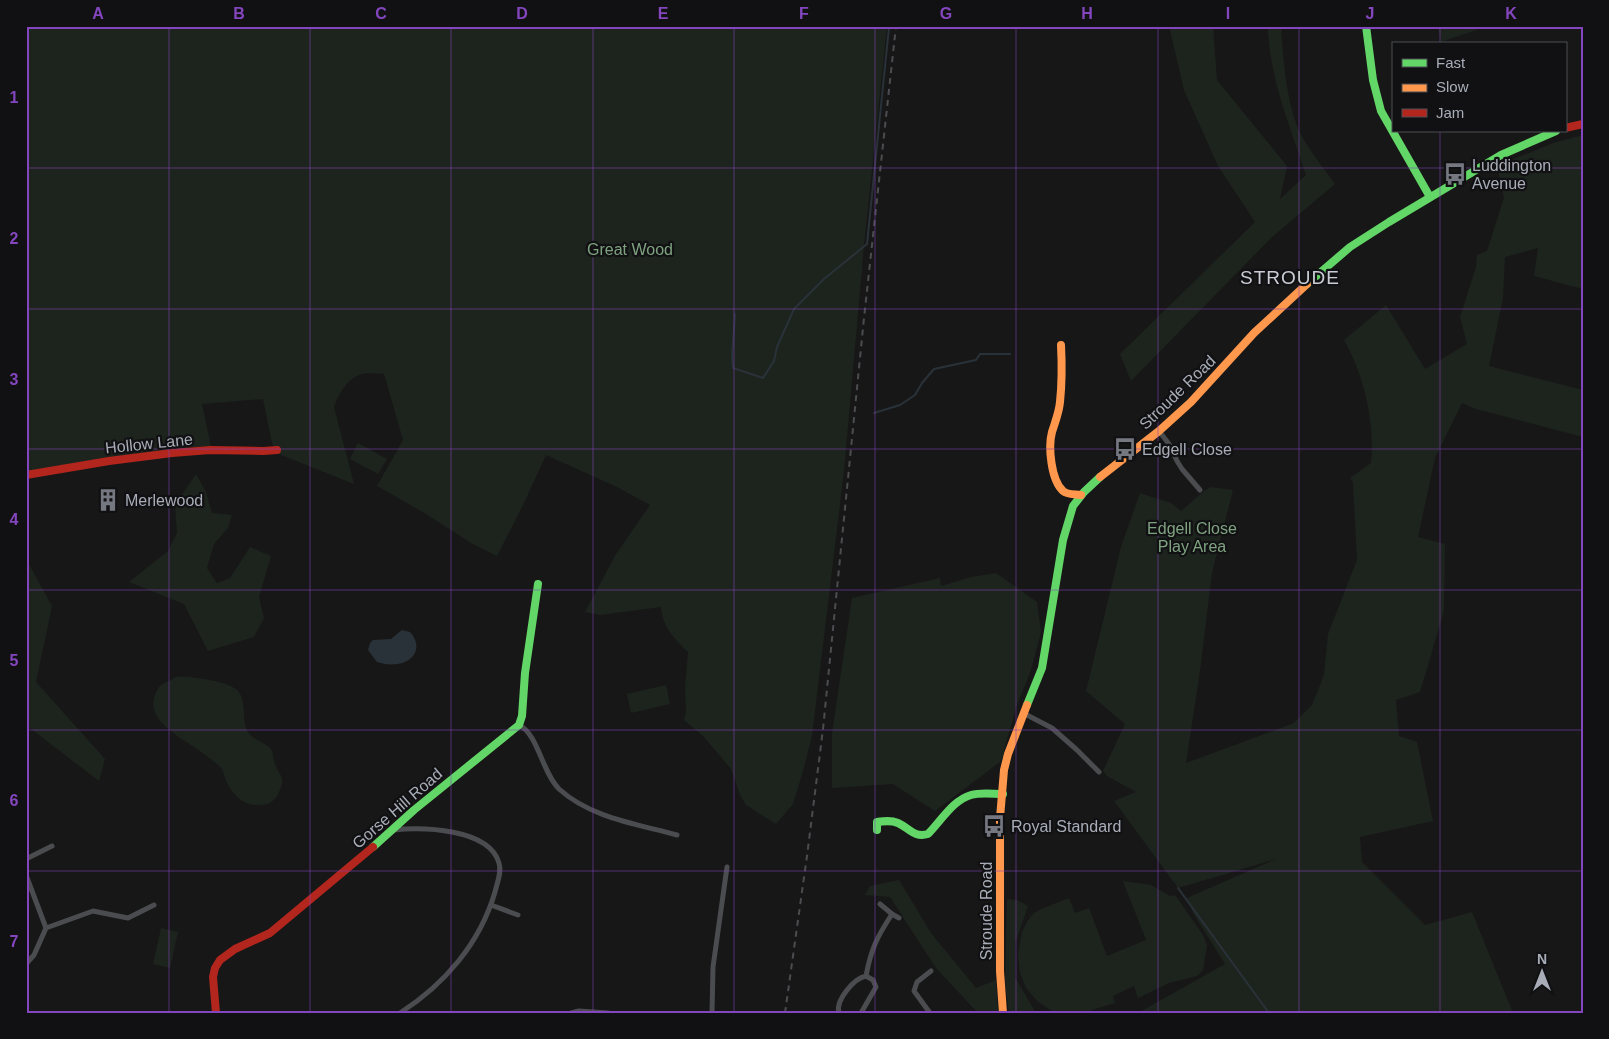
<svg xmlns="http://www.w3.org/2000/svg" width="1609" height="1039" font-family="Arial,sans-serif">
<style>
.green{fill:#1d241e}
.water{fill:#2a3239}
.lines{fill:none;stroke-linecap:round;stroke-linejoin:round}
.stream{stroke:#2a3239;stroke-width:2}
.street{stroke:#4b4c50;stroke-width:5}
.fast{stroke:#63d668;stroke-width:8}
.slow{stroke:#ff974d;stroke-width:8}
.jam{stroke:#b3261e;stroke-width:8}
.rail{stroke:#4b4c4f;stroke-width:2;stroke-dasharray:6 5;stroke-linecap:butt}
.grid{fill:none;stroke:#8446be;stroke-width:1;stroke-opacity:0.55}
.labels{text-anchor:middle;stroke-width:4.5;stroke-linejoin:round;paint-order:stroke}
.poi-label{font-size:16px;fill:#a8adb8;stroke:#111113;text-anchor:start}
.park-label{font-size:16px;fill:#7fa381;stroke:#111113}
.street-label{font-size:16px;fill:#a8adb8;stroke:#111113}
.quarter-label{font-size:19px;letter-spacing:1px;fill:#c9ccd4;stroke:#111113}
.neatline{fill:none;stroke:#8446be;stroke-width:2}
.grid-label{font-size:16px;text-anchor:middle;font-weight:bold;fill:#8446be}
</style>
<rect width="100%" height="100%" fill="#171717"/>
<g class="green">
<path d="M26 26H887L864 246 844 471 812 736 803 771 793 804 776 824 746 805 740 795 731 769 704 737 684 720 686 713 685 689 688 652C675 640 662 626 661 607L600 615 585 612 616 554 650 505 617 487 546 455 524 503 497 556 471 543 426 514 377 486 403 440 384 374C377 374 366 372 359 375 346 380 338 395 334 407L354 484 276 453 272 443 263 399 202 404 211 446 183 448 26 471Z"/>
<path d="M1169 26H1213L1217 80 1287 166 1280 199 1306 175C1290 126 1269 78 1268 26H1281C1283 58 1287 113 1304 140 1313 155 1325 170 1335 184L1271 238 1131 381 1120 354 1255 222 1218 166 1184 90Z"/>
<polygon points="1438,26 1488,26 1441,42"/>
<path d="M1583 135V289L1534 276 1538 248 1505 257 1503 298 1489 366 1583 390V437L1476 409 1462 403 1435 458 1418 537 1445 544 1444 611 1420 692 1396 700 1399 736 1417 742 1433 821 1360 837 1362 862 1425 925 1472 912 1513 1013H1138L1225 964 1193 913 1187 898 1276 859 1178 888 1114 801 1136 792 1107 776 1103 771 1125 724 1086 691 1121 547 1140 493 1171 503 1181 511 1204 491 1211 487 1233 490 1212 573 1200 671 1186 763 1294 723 1312 705 1324 675 1328 634 1357 560 1353 482 1350 478 1371 463C1375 423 1364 375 1344 340L1386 305 1425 369 1467 344 1460 317 1476 267 1477 255 1487 251 1504 198 1497 166 1553 143Z"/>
<polygon points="358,443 387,459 378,474 350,459"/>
<polygon points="196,474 206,492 212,513 232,515 228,528 214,544 207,568 217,583 230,578 250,547 271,556 259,597 264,618 254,637 208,651 184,604 129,582 168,551 177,533 175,505"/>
<polygon points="26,559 52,606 36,682 105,759 99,781 26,725"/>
<polygon points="996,573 1037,602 1041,632 1031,670 1017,705 1004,750 1003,756 1000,762 935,811 893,784 832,788 832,733 852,598 940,578 941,586 971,577"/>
<path d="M176 677C189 676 229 681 238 691 247 701 241 720 248 732 253 739 262 742 269 747 275 752 272 759 275 764 280 777 286 777 279 792 276 800 270 804 262 805 244 807 231 794 225 778 223 773 223 768 218 765 211 759 204 754 197 749 180 737 143 719 156 693 156 692 159 687 159 687 163 683 171 680 176 677Z"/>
<polygon points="666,685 670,704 631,713 627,694"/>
<polygon points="899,880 931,933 976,988 996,980 998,1013 978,1013 936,968 890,897 865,895 870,886"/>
<polygon points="1123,881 1151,885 1170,896 1175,895 1203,935 1207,945 1203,970 1197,976 1169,983 1138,998 1134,986 1113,996 1115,1003 1082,1013 1055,1013 1037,1001 1026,988 1020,973 1018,955 1022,932 1028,920 1034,913 1041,909 1069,898 1075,913 1089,908 1107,956 1146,940"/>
<polygon points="1007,899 1017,900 1028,906 1015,944 1015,977 1036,1013 1009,1013 1005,983"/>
<polygon points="161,928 178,932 170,968 153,964"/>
</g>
<path class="water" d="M402 630 410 632C423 646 415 662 397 664 390 665 384 664 377 662L368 650 370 643 373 640 391 639Z"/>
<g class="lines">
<g class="stream">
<polyline points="735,314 732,357 733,368 763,378 774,361 777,347 794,309 824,279 867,244 889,27"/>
<polyline points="874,413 900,405 915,395 922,383 934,369 976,360 980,354 1010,354"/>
<polyline points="1178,888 1269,1013"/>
</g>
<g class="street">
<polyline points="1159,431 1169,444 1177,461 1182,469 1200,490"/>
<polyline points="1025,714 1052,728 1077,750 1099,772"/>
<path d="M519 725C538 734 542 772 559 789 591 818 637 824 677 835"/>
<path d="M393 830C422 827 489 828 499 863 502 872 497 883 495 892 480 943 445 984 400 1013"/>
<polyline points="26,859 52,846"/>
<polyline points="26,875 46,928 34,955 26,964"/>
<polyline points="880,904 892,914 899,918"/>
<polyline points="491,905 518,915"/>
<polyline points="46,928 93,911 128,918 154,905"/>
<polyline points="571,1013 579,1011 608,1013"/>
<polyline points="712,1013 713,967 727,867"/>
<path d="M839 1013C835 1001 854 978 866 976 871 949 877 937 892 914"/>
<polyline points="861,1013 876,987 873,980 866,976"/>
<polyline points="930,1013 914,991 917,982 931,971"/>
</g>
<g class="fast">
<polyline points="1366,26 1373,80 1381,111 1430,197"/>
<polyline points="1307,284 1350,247 1389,222 1501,155 1556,131"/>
<polyline points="1027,705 1042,668 1063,540 1073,506 1084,492 1100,477"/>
<path d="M877 830V822C884 821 891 820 898 823 909 828 914 838 928 834 941 821 953 800 971 795 981 792 993 794 1003 794"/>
<polyline points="373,847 414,810 519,725 522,716 525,673 538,584"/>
</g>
<g class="slow">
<path d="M1061 345C1062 364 1062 383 1060 402 1059 413 1055 422 1052 432 1048 447 1051 480 1063 491 1067 495 1075 494 1081 495"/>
<polyline points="1100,477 1159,431 1191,402 1254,333 1307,284"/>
<polyline points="1003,1013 1000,971 1000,818 1004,770 1008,754 1027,705"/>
</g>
<g class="jam">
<polyline points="1565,128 1583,124"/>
<polyline points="26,475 109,461 172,453 210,450 263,451 277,450"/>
<polyline points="216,1013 213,977 215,968 220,960 235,949 270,933 373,847"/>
</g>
<polyline class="rail" points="785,1013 807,856 823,729 864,318 896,26"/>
</g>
<path class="grid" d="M169 26V1013M310 26V1013M451 26V1013M593 26V1013M734 26V1013M875 26V1013M1016 26V1013M1158 26V1013M1299 26V1013M1440 26V44M1440 131V1013M26 168H1583M26 309H1583M26 449H1583M26 590H1583M26 730H1583M26 871H1583"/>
<defs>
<symbol id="bus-bare" viewBox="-9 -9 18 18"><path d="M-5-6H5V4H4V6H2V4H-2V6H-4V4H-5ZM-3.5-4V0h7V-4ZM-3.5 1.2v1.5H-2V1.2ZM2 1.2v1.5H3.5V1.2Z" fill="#757880" stroke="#111113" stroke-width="2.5" paint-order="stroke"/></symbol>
<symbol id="building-bare" viewBox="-9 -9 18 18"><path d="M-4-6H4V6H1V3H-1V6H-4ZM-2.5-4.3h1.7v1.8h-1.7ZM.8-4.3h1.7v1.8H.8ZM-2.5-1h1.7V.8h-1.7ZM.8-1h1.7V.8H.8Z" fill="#757880" stroke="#111113" stroke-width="2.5" paint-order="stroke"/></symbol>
</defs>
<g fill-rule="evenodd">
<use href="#bus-bare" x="1439" y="158" width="32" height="32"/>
<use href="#bus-bare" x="1109" y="433" width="32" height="32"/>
<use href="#building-bare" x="92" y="484" width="32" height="32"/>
<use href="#bus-bare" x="978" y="810" width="32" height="32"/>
</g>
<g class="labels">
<g class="poi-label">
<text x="1472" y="171">Luddington<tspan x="1472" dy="18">Avenue</tspan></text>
<text x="1142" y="455">Edgell Close</text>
<text x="125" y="506">Merlewood</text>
<text x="1011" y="832">Royal Standard</text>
</g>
<g class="park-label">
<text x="630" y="255">Great Wood</text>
<text x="1192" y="534">Edgell Close<tspan x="1192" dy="18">Play Area</tspan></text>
</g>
<g class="street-label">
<text transform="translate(1177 392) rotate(-44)" y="6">Stroude Road</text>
<text transform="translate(149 443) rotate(-6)" y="6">Hollow Lane</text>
<text transform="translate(397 808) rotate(-41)" y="6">Gorse Hill Road</text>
<text transform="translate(986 911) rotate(-90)" y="6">Stroude Road</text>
</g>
<g class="quarter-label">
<text x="1290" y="284">STROUDE</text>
</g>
</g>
<rect width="1609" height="1039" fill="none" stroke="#111113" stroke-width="55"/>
<rect x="1392" y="42" width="175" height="90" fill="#111113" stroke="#4d4f55"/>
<rect x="1402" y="59" width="25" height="8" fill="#63d668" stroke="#4d4f55"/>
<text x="1436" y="68" font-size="15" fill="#a8adb8">Fast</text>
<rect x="1402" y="84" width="25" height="8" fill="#ff974d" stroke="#4d4f55"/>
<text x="1436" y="92" font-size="15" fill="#a8adb8">Slow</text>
<rect x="1402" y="109" width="25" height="8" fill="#b3261e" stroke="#4d4f55"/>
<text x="1436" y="118" font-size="15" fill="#a8adb8">Jam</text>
<g transform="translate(1542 972)" stroke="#111113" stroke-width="4" paint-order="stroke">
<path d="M0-4L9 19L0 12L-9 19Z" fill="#a8adb8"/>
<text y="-8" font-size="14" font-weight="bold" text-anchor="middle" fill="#a8adb8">N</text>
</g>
<rect x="28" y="28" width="1554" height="984" class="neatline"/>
<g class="grid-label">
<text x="98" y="19">A</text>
<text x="239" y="19">B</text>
<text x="381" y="19">C</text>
<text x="522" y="19">D</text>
<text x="663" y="19">E</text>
<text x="804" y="19">F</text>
<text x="946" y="19">G</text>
<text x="1087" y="19">H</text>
<text x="1228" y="19">I</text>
<text x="1370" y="19">J</text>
<text x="1511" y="19">K</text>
<text x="14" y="103">1</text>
<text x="14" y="244">2</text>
<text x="14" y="385">3</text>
<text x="14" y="525">4</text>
<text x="14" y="666">5</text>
<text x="14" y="806">6</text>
<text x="14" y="947">7</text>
</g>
</svg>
